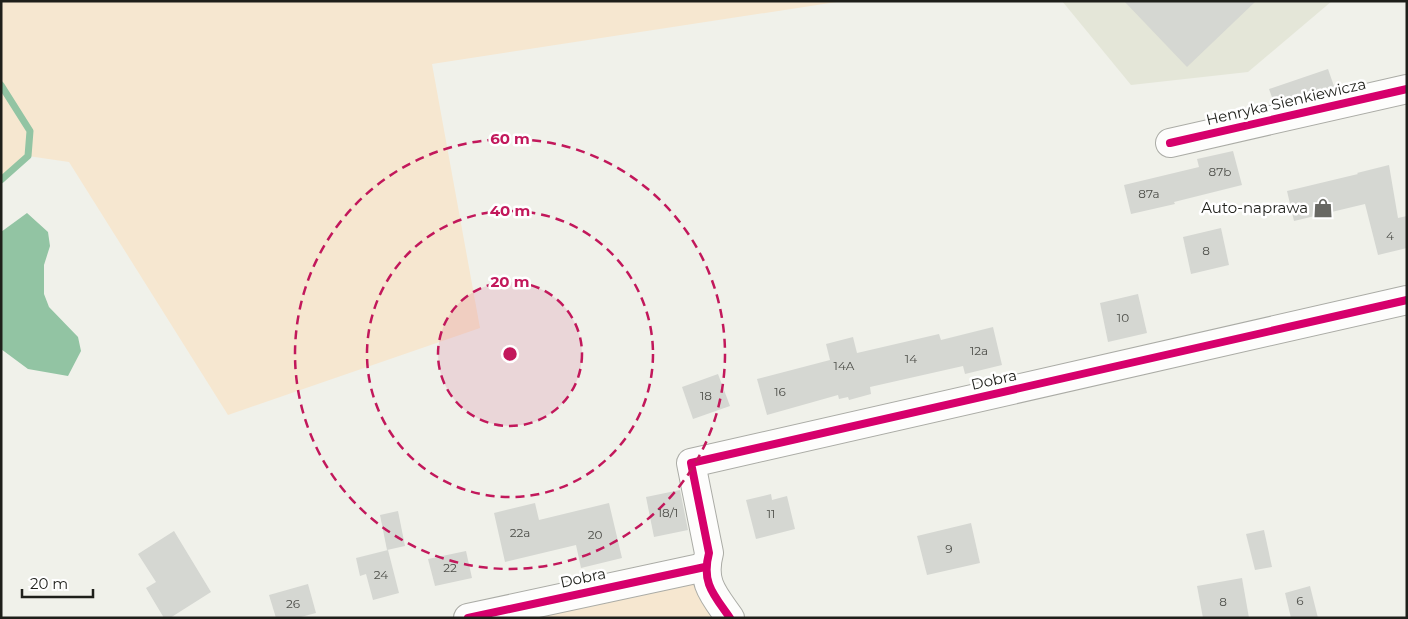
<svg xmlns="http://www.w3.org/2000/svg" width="1408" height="619" font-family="Montserrat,sans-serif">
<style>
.built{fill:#e4e6d8}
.green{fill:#f6e7d0}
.water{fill:#92c4a3}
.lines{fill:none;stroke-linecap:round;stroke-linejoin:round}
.stream{stroke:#92c4a3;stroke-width:7}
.building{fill:#d5d7d2}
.street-casing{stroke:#abaca6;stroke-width:30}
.street{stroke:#fdfdfc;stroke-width:28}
.cycleway-casing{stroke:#fff;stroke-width:11}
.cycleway{stroke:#d6006c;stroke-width:8}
.ring{fill:none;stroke:#c2185b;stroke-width:2.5;stroke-dasharray:9 6}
.labels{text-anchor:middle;stroke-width:5;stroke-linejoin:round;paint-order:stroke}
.number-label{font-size:12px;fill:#4d4e49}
.street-label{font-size:15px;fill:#1e1f1a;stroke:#fff}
.poi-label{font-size:15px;fill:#1e1f1a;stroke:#fff;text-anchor:end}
.centre{fill:#c2185b;stroke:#fff;stroke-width:2.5}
.ring-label{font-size:15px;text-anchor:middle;font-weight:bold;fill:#c2185b;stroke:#fff;stroke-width:5;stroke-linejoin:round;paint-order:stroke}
</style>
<rect width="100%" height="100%" fill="#f0f1ea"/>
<polygon class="built" points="1062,1 1332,1 1248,72 1131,85"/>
<g class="green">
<polygon points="1,1 843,1 432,64 480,328 228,415 69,162 28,156 1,180"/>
<polygon points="705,567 730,618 468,618"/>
</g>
<polygon class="water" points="27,213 48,232 50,246 44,265 44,294 49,307 78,337 81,351 68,376 28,369 1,349 1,232"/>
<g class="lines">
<polyline class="stream" points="1,85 30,131 28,156 1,180"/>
</g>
<g class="building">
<polygon points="1124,1 1256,1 1187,67"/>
<polygon points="1328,69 1335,89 1274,103 1269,89"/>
<polygon points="1233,151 1242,185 1174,202 1175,204 1131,214 1124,185 1199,167 1197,159"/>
<polygon points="1389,165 1398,218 1407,216 1407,248 1378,255 1365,204 1294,221 1287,191 1358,174 1357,173"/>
<polygon points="1221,228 1229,265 1191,274 1183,237"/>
<polygon points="1138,294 1147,333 1108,342 1100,303"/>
<polygon points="993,327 1002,365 965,374 963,366 870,387 871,394 849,400 848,397 839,399 838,395 767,415 757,379 830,360 826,344 853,337 857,353 939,334 941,340"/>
<polygon points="718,374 730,406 693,419 682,387"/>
<polygon points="680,490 688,530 654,537 646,497"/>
<polygon points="771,494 772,500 787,496 795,529 756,539 746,500"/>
<polygon points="535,503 539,520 609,503 622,558 581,568 576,545 505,562 494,513"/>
<polygon points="398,511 405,546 387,550 380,515"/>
<polygon points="971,523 980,563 927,575 917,536"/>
<polygon points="1264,530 1272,567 1255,570 1246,534"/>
<polygon points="174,531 211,592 170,618 164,618 146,588 156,582 138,554"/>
<polygon points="388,550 399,593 373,600 366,574 360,576 356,558"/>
<polygon points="466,551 472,578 435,586 428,559"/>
<polygon points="1242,578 1249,618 1203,618 1197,586"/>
<polygon points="308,584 316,613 297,618 276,618 269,595"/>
<polygon points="1310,586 1318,618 1291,618 1285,593"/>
</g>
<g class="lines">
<defs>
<g id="street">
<polyline points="1170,143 1407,89"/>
<polyline points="468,618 705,567"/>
<path d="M730 618C714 595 701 583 709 553L691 463 1407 300"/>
</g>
</defs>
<use href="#street" class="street-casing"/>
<use href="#street" class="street"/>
<defs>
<g id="cycleway">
<polyline points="1170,143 1407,89"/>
<polyline points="468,618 705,567"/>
<path d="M730 618C714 595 701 583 709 553L691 463 1407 300"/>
</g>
</defs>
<use href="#cycleway" class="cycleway-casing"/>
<use href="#cycleway" class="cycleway"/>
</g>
<circle cx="510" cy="354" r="72" fill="#c2185b" fill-opacity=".12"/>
<g class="ring">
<circle cx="510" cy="354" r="72"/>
<circle cx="510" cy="354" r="143"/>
<circle cx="510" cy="354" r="215"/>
</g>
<defs>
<symbol id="shop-bare" viewBox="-9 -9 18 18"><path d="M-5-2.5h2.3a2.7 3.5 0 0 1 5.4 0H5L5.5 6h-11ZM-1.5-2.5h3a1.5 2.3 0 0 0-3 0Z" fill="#686863" stroke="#fff" stroke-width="2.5" paint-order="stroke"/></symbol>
</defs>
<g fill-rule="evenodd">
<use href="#shop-bare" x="1309" y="194" width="28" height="28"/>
</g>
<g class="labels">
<g class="number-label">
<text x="1220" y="176">87b</text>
<text x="1149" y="198">87a</text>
<text x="1390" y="240">4</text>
<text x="1206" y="255">8</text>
<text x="1123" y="322">10</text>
<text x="979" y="355">12a</text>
<text x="911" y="363">14</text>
<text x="844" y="370">14A</text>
<text x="780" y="396">16</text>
<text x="706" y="400">18</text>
<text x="668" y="517">18/1</text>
<text x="771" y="518">11</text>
<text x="520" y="537">22a</text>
<text x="595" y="539">20</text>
<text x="949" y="553">9</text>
<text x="450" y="572">22</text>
<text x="381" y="579">24</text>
<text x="1300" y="605">6</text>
<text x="1223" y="606">8</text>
<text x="293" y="608">26</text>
</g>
<g class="street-label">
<text transform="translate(1286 102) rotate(-13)" y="5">Henryka Sienkiewicza</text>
<text transform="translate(994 380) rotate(-13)" y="5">Dobra</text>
<text transform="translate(583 578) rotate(-12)" y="5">Dobra</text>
</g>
<g class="poi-label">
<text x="1308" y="213">Auto-naprawa</text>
</g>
</g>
<circle cx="510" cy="354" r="8" class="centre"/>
<g class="ring-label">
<text x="510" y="144">60 m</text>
<text x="510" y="216">40 m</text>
<text x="510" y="287">20 m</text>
</g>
<rect width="1408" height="619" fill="none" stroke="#1e1f1a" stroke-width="5"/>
<path d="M22 589v8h71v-8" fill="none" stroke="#1e1f1a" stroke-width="2.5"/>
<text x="30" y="589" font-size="15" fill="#1e1f1a" stroke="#ffffff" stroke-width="4" paint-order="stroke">20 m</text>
</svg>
